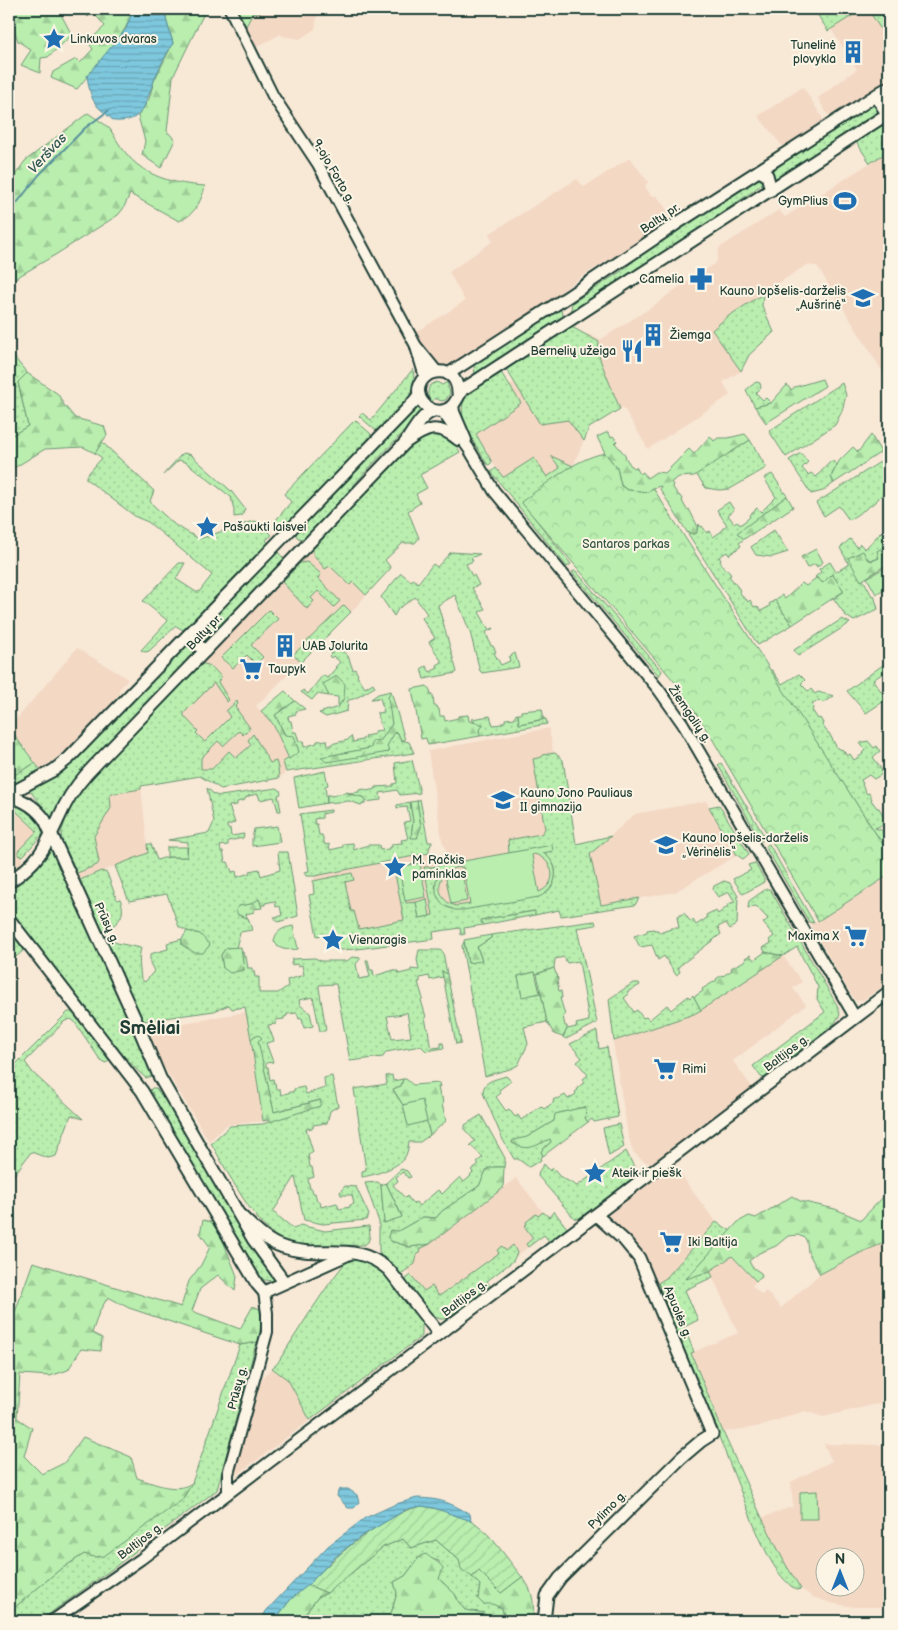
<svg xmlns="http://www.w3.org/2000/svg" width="898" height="1630" font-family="'Balsamiq Sans',sans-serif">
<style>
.built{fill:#f3d8c4;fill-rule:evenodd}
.grass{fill:url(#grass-dots);stroke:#6c9672;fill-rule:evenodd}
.forest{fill:url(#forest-firs);stroke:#6c9672}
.park{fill:url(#park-crowns);stroke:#6c9672}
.garden{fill:url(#garden-furrows);stroke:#6c9672}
.pitch{fill:#b9eeaf;stroke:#6c9672;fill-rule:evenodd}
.water{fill:url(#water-rules);stroke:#58909a}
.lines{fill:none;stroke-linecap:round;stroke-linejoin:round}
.stream{stroke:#58909a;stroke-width:2}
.tertiary-casing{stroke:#1f3d34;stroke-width:14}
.secondary-casing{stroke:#1f3d34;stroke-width:15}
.tertiary{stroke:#fcf5e5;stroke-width:10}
.secondary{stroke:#fcf5e5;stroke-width:11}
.labels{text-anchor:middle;stroke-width:4;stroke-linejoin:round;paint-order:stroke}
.poi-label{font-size:12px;fill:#1f3d34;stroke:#fcf5e5;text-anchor:start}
.street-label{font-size:12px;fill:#1f3d34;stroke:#fcf5e5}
.park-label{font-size:12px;fill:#365846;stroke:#fcf5e5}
.water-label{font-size:14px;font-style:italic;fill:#325956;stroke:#fcf5e5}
.district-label{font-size:18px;font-weight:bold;fill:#1f3d34;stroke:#fcf5e5}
</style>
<defs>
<pattern id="grass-dots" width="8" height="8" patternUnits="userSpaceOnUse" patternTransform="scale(1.25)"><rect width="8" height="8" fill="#b9eeaf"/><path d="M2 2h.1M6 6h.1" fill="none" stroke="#9fcd97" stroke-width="1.8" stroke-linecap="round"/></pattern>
<pattern id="forest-firs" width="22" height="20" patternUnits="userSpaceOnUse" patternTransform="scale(1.25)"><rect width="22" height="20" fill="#b9eeaf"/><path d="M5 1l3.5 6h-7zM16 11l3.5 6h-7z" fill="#9fcd97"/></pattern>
<pattern id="park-crowns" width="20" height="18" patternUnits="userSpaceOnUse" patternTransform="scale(1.25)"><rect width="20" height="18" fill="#b9eeaf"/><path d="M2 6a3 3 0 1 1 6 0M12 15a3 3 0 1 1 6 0" fill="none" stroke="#9fcd97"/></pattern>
<pattern id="garden-furrows" width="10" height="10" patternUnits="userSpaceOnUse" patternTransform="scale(1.25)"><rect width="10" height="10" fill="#b9eeaf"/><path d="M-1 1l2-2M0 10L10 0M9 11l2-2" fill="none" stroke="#9fcd97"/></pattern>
<pattern id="water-rules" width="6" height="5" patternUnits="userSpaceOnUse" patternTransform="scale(1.25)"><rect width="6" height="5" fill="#7ec8de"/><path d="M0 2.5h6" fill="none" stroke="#67a4b5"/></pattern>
</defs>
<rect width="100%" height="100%" fill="#f8e8d6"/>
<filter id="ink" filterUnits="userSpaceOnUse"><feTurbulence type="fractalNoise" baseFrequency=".02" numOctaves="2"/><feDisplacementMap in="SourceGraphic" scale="10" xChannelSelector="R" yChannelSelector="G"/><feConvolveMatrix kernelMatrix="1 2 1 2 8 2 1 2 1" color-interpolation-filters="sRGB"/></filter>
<g filter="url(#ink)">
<g class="built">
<polygon points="257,9 317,9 318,11 315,29 300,39 282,36 281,34 256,47 246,26 253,13 260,13"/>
<polygon points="863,9 868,9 885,35 889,33 889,79 833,116 827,114 818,98 857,69 831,29"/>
<polygon points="803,87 822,117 823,121 784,148 758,116"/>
<polygon points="889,151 889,382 817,266 806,265 727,317 712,330 741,371 723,382 730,395 648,449 623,407 589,428 573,466 521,502 495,466 465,414 588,334 600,340 658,303 669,294 716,263 719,248 779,210 785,217"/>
<polygon points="630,158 648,182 645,186 651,196 657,196 670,214 671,221 576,280 546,305 454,366 439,365 432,360 415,333 465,301 449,272 493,241 489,234 577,179 584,187"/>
<polygon points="375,483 419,538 415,543 403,543 385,560 391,568 351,612 256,706 273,724 289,759 283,762 286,772 279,778 221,789 200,776 141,786 148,853 80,880 62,840 61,833 67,816 97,772 196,666 300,563"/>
<polygon points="77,648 128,679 118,691 120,692 110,707 70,748 41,770 9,728"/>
<polygon points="549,728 553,751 563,760 579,863 535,911 334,945 332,933 320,935 312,883 315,876 429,853 432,857 445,855 446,849 442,840 428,751"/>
<polygon points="706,801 737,855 675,892 601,905 590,854 635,814"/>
<polygon points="14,804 37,819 43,833 33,846 23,856 22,863 9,873 9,805"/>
<polygon points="889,875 889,982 863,1000 856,1001 852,996 809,922 814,923 818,921"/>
<polygon points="783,956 802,982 793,988 806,1005 733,1061 752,1087 653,1162 648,1163 641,1159 633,1152 628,1135 613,1042 617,1039 694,1014"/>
<polygon points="246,1012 263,1121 227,1125 209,1141 162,1064 145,1030"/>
<polygon points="675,1163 690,1188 716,1222 666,1278 658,1283 633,1245 607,1215"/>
<polygon points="516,1178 543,1212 538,1216 536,1215 525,1226 533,1238 526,1244 528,1247 518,1255 513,1245 506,1251 502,1246 499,1253 441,1295 424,1291 407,1270 415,1264 417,1255 421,1251 420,1249 430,1244"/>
<polygon points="889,1241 889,1401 823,1417 805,1411 756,1427 723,1432 691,1353 738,1333 710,1271 732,1256 756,1281 752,1286 762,1295 766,1291 781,1308 820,1274 862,1252"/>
<polygon points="272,1368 288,1380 310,1420 238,1474 235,1473 236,1464 258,1383"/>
<path d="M824 1444 889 1445V1605L881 1607H854L831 1603 813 1597 801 1589 786 1565 762 1518 793 1506 791 1482 832 1461ZM826 1558H856V1588H826Z"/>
</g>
<g class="grass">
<polygon points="814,9 863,9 828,31"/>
<polygon points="868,9 889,9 889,33 885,36"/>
<polygon points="877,100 882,111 774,182 769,170"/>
<polygon points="889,118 889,151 870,163 857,143 858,138"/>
<polygon points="759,177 761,177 764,183 693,234 575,311 571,309 572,303 620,272 652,246"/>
<polygon points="763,294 762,306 774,332 749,355 741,371 712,330 727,317"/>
<polygon points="560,307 562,314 565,317 475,376 474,364"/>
<polygon points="570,326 599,342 598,351 601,362 620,409 589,428 584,441 568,420 540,424 505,367"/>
<polygon points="9,351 27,373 18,382 28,426 9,437"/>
<path d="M413 369C418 397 398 410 381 428L375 430 359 416 362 413 371 420Z"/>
<path d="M500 371 521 403 476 434 492 462 489 465 487 464C476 444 448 411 471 391 479 383 491 377 500 371Z"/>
<path d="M437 382 442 385 447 382 450 393 446 400 441 401 435 398 432 402C427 397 427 392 430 385Z"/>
<polygon points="756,382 760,383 761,388 756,393 763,400 766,398 771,403 755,407 746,390"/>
<polygon points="842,383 846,395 842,411 835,425 786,457 769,431"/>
<polygon points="419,404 425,410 369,468 307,537 304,539 298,538 296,535 297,530"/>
<polygon points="355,420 371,434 369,439 284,529 281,528 276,524 276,520 291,502 284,494"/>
<path d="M430 432C445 434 453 440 460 452L420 475 427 488 416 494 420 503 408 511 419 538 415 543H403L385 560 391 568 366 595 353 582 350 585 330 566 325 569 313 554V549L416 439Z"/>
<polygon points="750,440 766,467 766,468 730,489 719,490 706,488 696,474"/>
<polygon points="102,442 154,491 150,501 153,505 175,525 199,539 253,521 259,522 272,535 266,540 269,544 185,631 176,626 149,651 145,652 141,650 168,621 143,601 179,563 185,563 176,579 196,592 199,592 212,575 148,522 136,517 86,479 86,476 102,458 95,453"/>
<polygon points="184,453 191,455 231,491 245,509 242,516 234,517 234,510 231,497 187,463 179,460 163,475 181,455"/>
<polygon points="801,453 808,462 802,468 808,475 811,473 816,477 832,460 837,465 831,477 834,483 823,491 811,494 789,460"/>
<polygon points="551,456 573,466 522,502 571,564 567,567 491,472 496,468 503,477 504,477 534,458 547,477 560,468"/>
<path d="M883 460C898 494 872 504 849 520L839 506 824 516 816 503Z"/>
<polygon points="772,474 787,496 738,533 744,539 739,543 741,546 729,555 727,552 719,557 721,560 720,561 725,570 727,569 731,575 729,576 740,590 739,591 745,600 746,599 748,602 750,600 754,607 757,606 761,611 770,606 769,604 775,600 792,625 758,645 687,532 693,534 696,533 699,524 700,527 702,526 707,533 710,531 713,537 722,531 722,529 727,525 717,510 729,502 734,510 728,515 734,523 737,521 740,525 750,517 749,515 757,508 761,512 776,497 764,478"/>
<polygon points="774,530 788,552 772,557 756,555 751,547"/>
<path d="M889 531C889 544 884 564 867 559L861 580 863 579 872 596 874 595 878 609 854 621 846 616 834 599 844 591 832 574 823 583 815 577 821 572 819 569 830 562 836 572 849 564 840 548 850 539 857 547 860 544 865 549 881 532 885 537Z"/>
<polygon points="277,551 285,560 208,639 200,639 199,631"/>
<polygon points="451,552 480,554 471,558 473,561 466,564 472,576 474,575 479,585 472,588 485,609 479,612 489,630 494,628 486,632 491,646 493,646 496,652 494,653 501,665 510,661 509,657 515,653 519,667 482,673 480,671 470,632 455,595 438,605 457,672 456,673 424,679 421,669 426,666 430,672 438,668 437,665 442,662 429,642 435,638 422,618 427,614 415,597 398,609 394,616 381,597 401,573 411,581 413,579 418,583 433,564 437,567"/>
<polygon points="307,562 321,574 318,578 340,601 334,607 318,591 311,598 314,601 307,609 282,582 300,563"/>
<polygon points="574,571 576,571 662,671 659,676 572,572"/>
<polygon points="344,605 351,612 301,662 293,655"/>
<polygon points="269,610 278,619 251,645 263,657 256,664 247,655 233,668 221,658"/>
<polygon points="842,619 850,623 798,656 794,650"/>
<polygon points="187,645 194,649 194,654 74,780 60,802 51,822 44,808 28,789"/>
<path d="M338 647 348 656 353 670 355 669 358 675 357 676 365 688 373 683 375 687C367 691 356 700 348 700L347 711 326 717 319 713 338 707 344 698 324 684 329 696 317 694 312 700 301 692 303 690 308 694 323 675 327 678 336 668 335 667 340 662 333 656 331 658 329 656Z"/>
<polygon points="887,662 889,669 873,680 886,698 889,696 889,698 866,713 847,691"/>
<path d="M203 664C211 664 216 671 221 677L218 682 229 700 227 702 214 683 184 713V716L198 731 196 733 205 742 230 717 226 711 237 701 238 704 235 707 250 728 243 735 239 731 223 746 218 741 201 758V769H212L229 751 236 758 251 745 248 740 253 734 270 763 276 761 278 768 279 778 221 789 200 776 141 786V789L110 794 111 808 94 836 99 862 97 865 77 873 62 840 61 833 67 816 78 793 163 699 196 666Z"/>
<path d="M772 670 782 684 799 674 805 680 801 684 808 691 811 689 815 694 818 692 834 696 822 703 819 700 812 705 813 708 812 710 818 719 820 718 823 723 822 725 828 733H829L837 748H839L841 750 842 749 847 756 850 754 854 760 863 754 862 753 865 750 860 743 868 741 874 748 877 746 880 751 873 757 881 769 882 774 874 779 869 775 861 780 863 784 862 785 867 794 869 793 872 799 871 800 877 808H879L887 823 875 828C893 833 889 838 889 854L770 671Z"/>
<polygon points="391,691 389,698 392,724 381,740 372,748 322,757 389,752 386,746 395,732 398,733 401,740 409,742 414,753 286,772 283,762 299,751 285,735 275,715 295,701 305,709 296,711 296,714 288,716 289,721 291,721 293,732 296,732 299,741 303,741 304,747 317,743 317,741 327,740 328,746 331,746 331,744 348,740 351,736 353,742 362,740 362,739 366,738 365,736 375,734 375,731 382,730 377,713 384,712 380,698 371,699 378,694"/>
<polygon points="518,714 519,724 546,719 547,724 480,736 479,730 483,725 473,721 472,719 490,716 493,725 502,724 502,722 505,722 505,719 515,718 515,715"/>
<path d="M555 753 563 760 576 844 611 836 590 854 601 905 639 898 635 905 561 916 559 910 535 915 534 911 481 920 483 925 464 928 465 934 461 935 460 928 433 932 434 939 357 949 340 950 334 945 332 933 317 936 309 895 314 894 313 881 352 873 354 880 345 882 351 911H354L359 929 404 920 395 874 400 873 406 903 416 902 419 918 433 915 424 867H431L432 872 442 870 435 887 449 908 544 894C559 883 560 862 542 853L552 846 509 853 508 840 541 834 545 829 533 759 542 757V755Z"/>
<polygon points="412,760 420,793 400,795 397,790 380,793 381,800 365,802 365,798 348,793 359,792 359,790 365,789 366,791 376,789 376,787 393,786 393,784 397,783 395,763"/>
<polygon points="35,763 41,770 9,786 9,778"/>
<polygon points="721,763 766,839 761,841 718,765"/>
<polygon points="325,771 328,785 325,786 327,803 299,808 294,778"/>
<path d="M207 788 215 795 220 796 277 788 280 790 281 794 278 795 281 811H278L274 797 260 800 258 794 248 796V797L245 798V800L237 802V805L229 806 235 823 227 825 228 829 230 828 231 836 244 834 243 838 228 841V845L220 846 221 851H223L225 862H228L232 872 236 871 237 877 250 873 249 871 259 869 261 876 280 870 278 852H288L298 916 278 922 274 917 282 916 280 906 276 907 275 901 265 903V905H261L259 899 252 904 239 906 238 915 248 918 252 930 240 932 236 948H226L221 955 223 968 244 970 241 952H243L244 957H246L248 968H252V971H254L255 977H259V993H278L288 986 287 980 304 975 302 965 298 966 297 964 291 965 292 959 315 958 321 961H347L352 957 361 958 356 964 359 979 370 977 366 960H368L370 970H373L374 976 394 970V971H398L399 974 411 971V969L419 970 417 959 419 950H440L443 952 447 974 442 971 443 977 430 980 429 976 420 978V982H418L423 999 421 1000 426 1017H425L427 1028H428L430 1045H431L432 1048 441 1047V1043H443L444 1048 426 1051 421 1046 386 1052 383 1057 350 1061 336 984 319 985V988L326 1029 325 1031H320L313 997 299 1000 300 1005 310 1013 313 1026 304 1028 302 1018 299 1019 297 1013 287 1014V1016L284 1017V1019L276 1020V1024L268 1025 274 1041 266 1043 273 1062 266 1063V1067H268L270 1080 273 1079 274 1083H275L276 1089H280L281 1095 294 1091V1089L304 1087 306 1094 325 1088 324 1078 332 1076 338 1106 330 1111 327 1123 313 1125V1128L306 1129 313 1152 308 1154 310 1167H312L314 1177 308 1179 310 1189H312L313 1193H315L317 1201H320L321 1207 337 1203 339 1209 350 1207V1205L354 1204 352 1195H341L340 1192 345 1186 356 1187 369 1215 366 1220 323 1224 304 1220 295 1177 273 1212 294 1229 300 1225 325 1231 369 1226 370 1236 368 1242 364 1245C341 1245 310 1249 287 1242 257 1233 227 1170 211 1143L230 1126 263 1124 285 1116 320 1100 274 1112 256 1035 251 1039 245 1007 232 1009 229 1005 214 1011 143 1021 106 938 117 943 141 948C138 958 140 969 141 979L145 982 154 971 150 963V954L168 949 167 943 182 939V945L200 934 187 931 179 927 167 894 129 901 115 866 148 853 147 844H151L157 860 167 857H187L188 842 168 840 209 833 214 822ZM407 1012 411 1037 392 1039 387 1016 404 1014Z"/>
<polygon points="420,799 428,842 432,842 429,849 429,853 315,876 306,876 304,872 309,871 300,814 331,810 331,812 322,814 322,818 314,819 315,824 317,824 319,835 322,835 325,845 329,844 330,850 343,847 343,844 353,843 354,850 368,845 379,845 380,850 389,849 389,847 392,847 392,844 402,843 401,840 408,839 404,822 410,821 407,807 397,808 397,805 410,802 413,821 411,837 421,827 417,801"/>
<path d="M14 804C29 807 37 817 43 831L42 835 23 856 18 855V851L37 831 14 809 9 814V805Z"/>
<polygon points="719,805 749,854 743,859 737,855 709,807"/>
<polygon points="769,844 814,923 809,922 765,846"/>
<path d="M52 847 152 1071V1076L146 1078C136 1071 129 1060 120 1052L9 911V890L35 870Z"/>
<polygon points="755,863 764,879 764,882 743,894 733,879 751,870 748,865"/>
<path d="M101 871 107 873 117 900 120 899C127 915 118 925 103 931L80 880Z"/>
<polygon points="724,881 730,883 738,896 737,924 730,929 726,923 718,927 721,934 678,967 680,972 676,975 664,956 658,960 652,945 640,947 634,936 647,932 647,930 654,929 654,930 658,930 659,933 671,929 671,928 679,928 677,917 684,913 690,921 693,920 696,925 707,918 706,915 712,912 713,913 716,911 718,914 728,906 727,904 735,902 729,892 718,897 713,890 714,886"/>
<polygon points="766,889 770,889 837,1005 840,1015 834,1024 764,1078 761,1077 753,1066 825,1012 817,999 818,987 797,947 783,956 765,952 763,948 771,943 769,940 774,936 763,923 768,919 756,906 748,908 749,901"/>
<polygon points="595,921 596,925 577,928 597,1023 566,1039 563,1037 567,1029 577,1027 576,1024 589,1021 579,961 567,963 564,957 555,959 554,968 536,974 535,972 518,976 522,996 541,993 547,1022 524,1027 528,1044 518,1065 510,1069 485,1076 462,946 464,942 468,963 482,960 477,947 491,938 491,935"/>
<polygon points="9,931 24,950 9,963"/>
<polygon points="633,983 639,983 640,985 627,992 629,994 624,998 634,1012 637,1010 643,1018 646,1017 649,1020 667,1005 671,1010 688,996 690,998 693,995 701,1010 694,1014 614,1041 609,999"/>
<polygon points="68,1012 75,1012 111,1059 106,1063 101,1061 74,1021 71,1019 65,1021 25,1062 33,1073 83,1119 71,1115 56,1156 48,1158 31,1152 9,1182 9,1071"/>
<path d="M597 1031 599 1049 607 1047 618 1117 594 1122 592 1119 588 1122 585 1118 586 1109 584 1107 556 1114 554 1121 527 1137 550 1139 551 1142 541 1151 543 1156 540 1158 541 1160 529 1167 518 1159H514L503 1140 483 1093C483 1080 495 1080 506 1076L511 1081 499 1090 501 1093 496 1097 506 1111 509 1109 515 1117 518 1115 521 1120 541 1106 544 1109 554 1102 553 1100 557 1098 558 1099 565 1095 568 1099 576 1094 575 1092 578 1090 577 1088 585 1082 583 1079 588 1075 577 1062 582 1058 570 1044Z"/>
<path d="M392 1075 393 1081 403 1079 401 1086 393 1090 403 1105 408 1125 427 1121 430 1135 420 1142H409C408 1146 408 1151 406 1155 401 1167 375 1175 362 1177V1171L366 1170 354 1089 387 1084 386 1076Z"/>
<polygon points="152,1088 156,1088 158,1091 176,1115 278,1279 275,1281 264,1280 255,1270 150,1094 150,1090"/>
<polygon points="481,1115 505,1158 504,1167 494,1167 487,1169 479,1186 442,1211 436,1218 423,1217 388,1237 391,1241 410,1247 430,1244 420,1249 421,1251 417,1255 415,1264 401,1274 399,1273 381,1256 379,1251 379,1222 365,1183 378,1182 381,1185 384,1223 402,1216 386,1183 401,1169 407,1171 411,1177 408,1178 403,1172 396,1177 398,1181 393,1185 405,1198 407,1196 413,1204 416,1202 419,1206 438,1190 442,1194 460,1177 464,1182 471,1176 470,1175 473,1172 471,1170 479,1164 477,1162 483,1157 470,1145 475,1141 465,1130 465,1125"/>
<polygon points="619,1124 624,1147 609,1156 603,1128"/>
<polygon points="626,1151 636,1171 633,1178 578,1219 574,1218 538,1176 539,1171 544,1164 550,1171 553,1168 559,1176 577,1186"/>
<polygon points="554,1211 567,1228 549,1241 544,1235 528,1247 526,1244 533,1238 524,1226 527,1224 526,1222 536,1214 538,1216 543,1212 549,1217"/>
<path d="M716 1222 731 1231 687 1278 710 1271 713 1277 685 1290 698 1320 684 1327 694 1352 691 1353 723 1432 762 1518 786 1565 801 1589 796 1590C774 1574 765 1549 754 1525L658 1283 666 1278Z"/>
<polygon points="513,1245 517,1253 513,1261 487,1281 490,1287 446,1319 440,1319 432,1316 406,1283 406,1279 411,1275 424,1291 432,1286 438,1295 441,1295 499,1253 497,1250 502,1246 506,1251"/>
<path d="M352 1257 372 1262 388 1276 422 1322V1336L310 1420 288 1380 272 1368 277 1364C287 1348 341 1261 352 1257Z"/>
<polygon points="258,1342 255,1347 217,1490 108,1572 46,1616 36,1621 9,1621 9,1612 58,1571 84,1554 94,1557 182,1500 192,1483 240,1345"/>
<polygon points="403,1539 411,1548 436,1540 459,1560 480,1585 478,1599 483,1604 492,1603 502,1608 504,1615 502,1621 489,1621 484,1613 465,1610 458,1601 455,1594 439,1579 439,1561 420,1556 405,1576 394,1582 397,1593 391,1614 393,1621 300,1621 318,1597 327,1593 383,1547"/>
</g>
<g class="forest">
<polygon points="9,9 58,9 72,35 48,57 41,58 40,73 21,65 31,50 18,41 14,29 15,22 9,17"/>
<path d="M81 9H127L131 16C120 44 95 66 77 89L51 78 53 72 76 59 80 63 93 49 88 42 105 26 93 12 88 17Z"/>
<polygon points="166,9 206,9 173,77 167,131 175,140 161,168 142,155 145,141 138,116 149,99 154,81 173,43 166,19"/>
<polygon points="236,9 257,9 261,13 253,13 246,26"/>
<path d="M88 113C95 118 104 123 110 129 115 137 119 145 125 152 144 177 175 184 205 186 202 200 194 216 179 221L130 194 123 209 118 215 55 255 9 282V184L25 161Z"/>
<polygon points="27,373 58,394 64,405 75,418 104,426 107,435 95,453 83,447 45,449 9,471 9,437 28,426 18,382"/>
<polygon points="822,379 825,386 766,423 755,407 771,403 787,385 791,390 795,387"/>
<polygon points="608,432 611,437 613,436 617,441 615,443 626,456 625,457 631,466 632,466 634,468 636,467 640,474 643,472 647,478 656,472 665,473 689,449 694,454 710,436 714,441 718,438 728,438 745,434 750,440 694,476 679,477 671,482 673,485 672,486 678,495 679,495 683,500 682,501 687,510 689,509 697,525 697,533 693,534 687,532 660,489 661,486 653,488 648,492 627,490 621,485 617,468 605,453 597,437"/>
<polygon points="871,435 881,452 834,483 831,477 839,461 853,447 858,452"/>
<polygon points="787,496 793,507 744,539 737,533"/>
<polygon points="889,544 889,563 861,581 848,558 863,551 867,559 872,561 879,558 877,551"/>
<polygon points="816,549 823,562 817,567 815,564 807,568 801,557"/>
<polygon points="832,574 844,591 792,625 775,600 782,595 785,599 802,583 806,586 816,578 823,583"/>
<polygon points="337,676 345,684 344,698 338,707 338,697 329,696 323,684"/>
<polygon points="427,686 430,690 431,695 433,695 434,706 437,706 438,709 439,709 440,716 444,716 445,721 458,718 458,716 468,715 469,721 484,725 479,730 480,736 428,745 426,738 421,739 412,689"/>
<polygon points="285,691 295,701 275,715 285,735 294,736 299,752 289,759 273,724 261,711"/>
<polygon points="391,691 405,740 401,740 398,733 395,732 387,746 389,752 326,762 321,757 371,748 372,741 381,740 392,724 388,698"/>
<polygon points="542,709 544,719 519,724 518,714 521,714 521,711"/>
<polygon points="9,728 35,763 9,778"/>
<polygon points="348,792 348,793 365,798 365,804 361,805 349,801 327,803 327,795 330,795 331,796"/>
<polygon points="417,801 421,827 417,838 411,838 413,821 410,802"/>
<polygon points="259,899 262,908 254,909 254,912 246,914 247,918 238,915 236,910 239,906 251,904"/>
<polygon points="535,911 535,915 483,925 480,920"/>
<polygon points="187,931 200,934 210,945 203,953 195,953 182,945 182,939"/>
<polygon points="491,935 491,938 477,947 482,961 468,963 464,940"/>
<polygon points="241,947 244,970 230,973 223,968 221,955 226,948"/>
<polygon points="765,952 783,956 701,1010 694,997 703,991 702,989 717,980 716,979 722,975 723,976 732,970 731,968 746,960 745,958 750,955 754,960"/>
<polygon points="554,968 556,974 557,974 558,980 557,981 559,991 561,991 562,998 560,998 565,1015 563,1016 565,1026 567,1026 567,1029 563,1037 554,1034 547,1022 537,974"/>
<polygon points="442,971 447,974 461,1043 456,1044"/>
<polygon points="256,1035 260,1036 262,1038 258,1041 274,1112 321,1100 320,1106 269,1122 268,1120 263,1121 251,1039"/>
<polygon points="403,1079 406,1079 413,1085 439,1083 440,1087 438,1087 440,1097 442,1097 443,1104 442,1104 446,1121 430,1135 422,1101 403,1105 393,1089 401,1086"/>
<path d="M584 1107 586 1109 585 1118 588 1122 543 1156 541 1151 551 1142 550 1139C534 1146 529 1152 512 1143L513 1140 527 1137 554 1121 555 1114Z"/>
<polygon points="494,1167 504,1167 503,1188 430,1244 410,1247 391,1241 388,1237 390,1230 398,1231 423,1217 436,1218 442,1211 479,1186 487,1169"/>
<polygon points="386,1183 402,1217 384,1223 381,1185"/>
<polygon points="889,1191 889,1241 862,1252 820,1274 808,1252 807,1242 805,1238 798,1235 788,1236 776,1246 759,1253 749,1261 752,1267 761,1273 762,1277 756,1281 732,1256 710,1271 686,1279 738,1222 749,1216 756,1218 792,1196 800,1201 835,1209 861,1220"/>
<path d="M203 1220 216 1223 237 1276 235 1291 218 1275 200 1289 192 1311 240 1329 253 1306 260 1309 261 1324 258 1342 240 1345 129 1308 108 1297 99 1312 92 1333 102 1338 101 1351 81 1349 68 1370 50 1376 20 1374 17 1418 32 1428 24 1456 42 1474 64 1463 83 1437 131 1457 137 1478C153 1483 176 1494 192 1483L182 1500 104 1556 94 1557 84 1554 58 1571 9 1612V1329L33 1262 181 1307 189 1281 201 1265 210 1247 200 1233Z"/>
<path d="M426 1554C432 1560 439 1561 443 1568L439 1579 455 1594 458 1601 465 1610 484 1613 489 1621H393L391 1614 397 1593 394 1582 405 1576 420 1556Z"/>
<path d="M479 1571 501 1593 522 1577C534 1591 534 1604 533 1621H502L504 1615 502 1608 492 1604H483L478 1599 480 1585 472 1577Z"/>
<polygon points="308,1585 327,1593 318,1597 300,1621 274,1621 291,1599"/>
</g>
<g class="park">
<path d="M605 453 617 468 621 486 628 490 648 492 653 488 889 854V875L818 921 713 740 679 687 521 502C547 484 574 459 605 453Z"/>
<polygon points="277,826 280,842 252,846 252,839 254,829"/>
<rect x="167" y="847" width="20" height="10"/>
<path d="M293 926 298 949C288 950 279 951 274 941 276 930 283 928 293 926Z"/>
</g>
<path class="garden" d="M422 1506C435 1508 463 1515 474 1522 493 1536 507 1559 522 1577L501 1593 479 1571 472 1577 461 1569 459 1560 436 1540 411 1548 403 1539 383 1547 327 1593 308 1585C332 1560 353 1541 383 1523 397 1515 406 1509 422 1506Z"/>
<g class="pitch">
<polygon points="889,565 889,586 876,594 867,578"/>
<path d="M552 845 553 851 543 853C561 864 559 888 539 897L463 910H455L443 905 436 894V881L442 871 431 872V867ZM534 854C553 859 560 883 539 892L532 855ZM463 867 470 904 456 906 451 904 467 901 462 871 445 873 454 868ZM445 874 451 904H450C439 897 436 883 445 874Z"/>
<polygon points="420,863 426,897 405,901 399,867"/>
<polygon points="427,899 430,916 419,918 416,902"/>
<polygon points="535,972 540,993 522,997 518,976"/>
<polygon points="422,1100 427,1121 408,1126 403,1105"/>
<polygon points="817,1491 818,1519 800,1519 800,1492"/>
</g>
<g class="water">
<path d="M133 9H166V19L173 43C166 54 160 66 155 78 145 101 146 123 114 121 109 116 103 112 98 107 90 98 89 87 87 76L126 29Z"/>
<polygon points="341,1489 348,1489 357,1495 359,1503 354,1508 348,1508 337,1496 338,1491"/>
<path d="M417 1498C442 1499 448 1502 470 1514L471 1521 434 1508 422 1506 407 1509 360 1537 334 1558 308 1585 291 1599 274 1621H261L266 1611 328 1546 365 1518 396 1504Z"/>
</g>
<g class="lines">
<polyline class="stream" points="9,213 39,175 85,128 108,111"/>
<defs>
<g id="tertiary">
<polyline points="230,9 273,96 318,164 416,346 437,372"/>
<polyline points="416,347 425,377"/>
<polyline points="453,405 454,412 466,440"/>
<polyline points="442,411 469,449 494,491 659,690 683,724 855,1017"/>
<path d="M407 442C427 428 438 423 458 440"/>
<polyline points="228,1492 228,1474 267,1332 267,1313 264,1292"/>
<polyline points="52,1621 141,1559 439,1334"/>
</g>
<g id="secondary">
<polyline points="881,92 880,102 884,109 889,110"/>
<polyline points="759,171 767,175 771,190"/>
<polyline points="448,374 569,296 679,222 889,87"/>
<path d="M458 397C459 386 455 375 444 372 437 371 430 372 425 377 406 394 433 423 452 406 456 402 459 395 462 390L889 113"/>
<polyline points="188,636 205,651"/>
<polyline points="9,794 54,770 69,758 412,404 419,395"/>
<path d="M9 796C24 800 36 807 45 820L136 1021 160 1078 253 1239 284 1282"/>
<path d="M9 882C45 858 47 841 65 805 73 789 85 775 98 762L405 443C413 432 420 416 433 411"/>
<polyline points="9,919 142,1091 257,1284 264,1292 349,1254"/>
<path d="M240 1215C253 1227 266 1242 283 1247 322 1260 354 1239 389 1270L439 1334 889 992"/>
<polyline points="544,1621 547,1596 560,1578 681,1458 701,1441 712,1434 639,1258 625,1241 596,1215"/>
</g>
</defs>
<use href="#tertiary" class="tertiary-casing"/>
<use href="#secondary" class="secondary-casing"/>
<use href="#tertiary" class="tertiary"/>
<use href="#secondary" class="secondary"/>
</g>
</g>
<defs>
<symbol id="sight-bare" viewBox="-9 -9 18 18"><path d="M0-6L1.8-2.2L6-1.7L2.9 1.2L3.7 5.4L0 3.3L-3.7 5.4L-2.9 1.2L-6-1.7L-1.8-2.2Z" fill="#1f6fb2" stroke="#fcf5e5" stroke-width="2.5" paint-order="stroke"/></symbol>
<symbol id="building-bare" viewBox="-9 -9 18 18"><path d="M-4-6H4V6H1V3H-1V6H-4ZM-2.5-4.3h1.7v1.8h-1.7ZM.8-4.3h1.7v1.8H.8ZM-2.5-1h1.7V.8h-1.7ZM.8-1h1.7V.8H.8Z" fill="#1f6fb2" stroke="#fcf5e5" stroke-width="2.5" paint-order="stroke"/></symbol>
<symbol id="stadium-bare" viewBox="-9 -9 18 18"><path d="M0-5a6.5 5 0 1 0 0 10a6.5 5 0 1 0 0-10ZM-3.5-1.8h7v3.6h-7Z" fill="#1f6fb2" stroke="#fcf5e5" stroke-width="2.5" paint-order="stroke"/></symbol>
<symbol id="pharmacy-bare" viewBox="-9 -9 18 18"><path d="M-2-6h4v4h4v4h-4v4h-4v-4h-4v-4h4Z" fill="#1f6fb2" stroke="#fcf5e5" stroke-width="2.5" paint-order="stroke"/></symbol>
<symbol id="school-bare" viewBox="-9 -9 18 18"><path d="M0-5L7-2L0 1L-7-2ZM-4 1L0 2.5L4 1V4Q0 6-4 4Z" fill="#1f6fb2" stroke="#fcf5e5" stroke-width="2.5" paint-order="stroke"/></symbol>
<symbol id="restaurant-bare" viewBox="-9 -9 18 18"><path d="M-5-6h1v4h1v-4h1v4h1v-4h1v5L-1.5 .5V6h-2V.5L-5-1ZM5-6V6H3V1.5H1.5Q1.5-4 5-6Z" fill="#1f6fb2" stroke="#fcf5e5" stroke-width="2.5" paint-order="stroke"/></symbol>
<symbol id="supermarket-bare" viewBox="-9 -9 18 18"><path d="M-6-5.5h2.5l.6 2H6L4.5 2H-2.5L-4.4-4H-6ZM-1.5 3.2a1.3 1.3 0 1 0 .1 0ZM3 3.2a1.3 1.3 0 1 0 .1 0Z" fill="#1f6fb2" stroke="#fcf5e5" stroke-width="2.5" paint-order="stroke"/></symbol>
</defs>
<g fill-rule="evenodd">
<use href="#sight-bare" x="38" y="23" width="32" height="32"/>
<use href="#building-bare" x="837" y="36" width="32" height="32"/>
<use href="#stadium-bare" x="829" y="185" width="32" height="32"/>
<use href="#pharmacy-bare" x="685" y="263" width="32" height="32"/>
<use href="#school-bare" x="847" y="282" width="32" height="32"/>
<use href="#building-bare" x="637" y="319" width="32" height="32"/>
<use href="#restaurant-bare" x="616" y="335" width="32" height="32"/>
<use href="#sight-bare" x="191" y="511" width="32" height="32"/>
<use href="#building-bare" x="269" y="630" width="32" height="32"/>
<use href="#supermarket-bare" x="235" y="653" width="32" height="32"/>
<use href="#school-bare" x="487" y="784" width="32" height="32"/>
<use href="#school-bare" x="650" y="829" width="32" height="32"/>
<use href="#sight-bare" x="379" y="851" width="32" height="32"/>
<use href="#supermarket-bare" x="840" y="920" width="32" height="32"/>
<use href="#sight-bare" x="317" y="924" width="32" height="32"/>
<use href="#supermarket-bare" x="649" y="1053" width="32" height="32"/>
<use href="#sight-bare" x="579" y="1157" width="32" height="32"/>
<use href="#supermarket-bare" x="655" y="1226" width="32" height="32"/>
</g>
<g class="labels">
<g class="poi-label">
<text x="70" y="43">Linkuvos dvaras</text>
<text x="836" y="49" text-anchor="end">Tunelinė<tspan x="836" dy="14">plovykla</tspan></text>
<text x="828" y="205" text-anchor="end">GymPlius</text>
<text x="684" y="283" text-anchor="end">Camelia</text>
<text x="846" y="295" text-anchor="end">Kauno lopšelis-darželis<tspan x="846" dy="14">„Aušrinė“</tspan></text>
<text x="670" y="339">Žiemga</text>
<text x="616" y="355" text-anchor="end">Bernelių užeiga</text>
<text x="223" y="531">Pašaukti laisvei</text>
<text x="302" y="650">UAB Jolurita</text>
<text x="268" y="673">Taupyk</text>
<text x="520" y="797">Kauno Jono Pauliaus<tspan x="520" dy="14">II gimnazija</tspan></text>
<text x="682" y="842">Kauno lopšelis-darželis<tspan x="682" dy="14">„Vėrinėlis“</tspan></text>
<text x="412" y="864">M. Račkis<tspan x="412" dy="14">paminklas</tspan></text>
<text x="839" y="940" text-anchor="end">Maxima X</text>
<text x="349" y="944">Vienaragis</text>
<text x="682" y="1073">Rimi</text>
<text x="612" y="1177">Ateik ir piešk</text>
<text x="688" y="1246">Iki Baltija</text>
</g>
<g class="street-label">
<text transform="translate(334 171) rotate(60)" y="4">9-ojo Forto g.</text>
<text transform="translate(660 218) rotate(-34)" y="4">Baltų pr.</text>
<text transform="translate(204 632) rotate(-46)" y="4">Baltų pr.</text>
<text transform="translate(690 714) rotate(56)" y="4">Žiemgalių g.</text>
<text transform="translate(107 923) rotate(66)" y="4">Prūsų g.</text>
<text transform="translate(786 1053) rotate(-37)" y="4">Baltijos g.</text>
<text transform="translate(464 1298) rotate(-37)" y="4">Baltijos g.</text>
<text transform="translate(678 1312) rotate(68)" y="4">Apuolės g.</text>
<text transform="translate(237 1388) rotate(-75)" y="4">Prūsų g.</text>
<text transform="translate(607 1510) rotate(-45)" y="4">Pylimo g.</text>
<text transform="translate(140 1541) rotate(-37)" y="4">Baltijos g.</text>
</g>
<g class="park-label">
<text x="626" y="548">Santaros parkas</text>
</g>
<g class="water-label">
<text transform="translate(47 153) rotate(-47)" y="5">Veršvas</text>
</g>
<g class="district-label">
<text x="150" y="1034">Smėliai</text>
</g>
</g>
<rect width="898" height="1630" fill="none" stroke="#fcf5e5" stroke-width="30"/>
<rect x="15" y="15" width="868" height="1600" fill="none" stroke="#1f3d34" stroke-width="2" filter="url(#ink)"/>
<g transform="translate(840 1572)"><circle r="24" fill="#fcf5e5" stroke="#a4ab9e"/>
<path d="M0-4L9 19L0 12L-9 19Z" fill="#1f6fb2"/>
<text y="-8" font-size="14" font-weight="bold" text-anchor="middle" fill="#1f3d34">N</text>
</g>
</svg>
